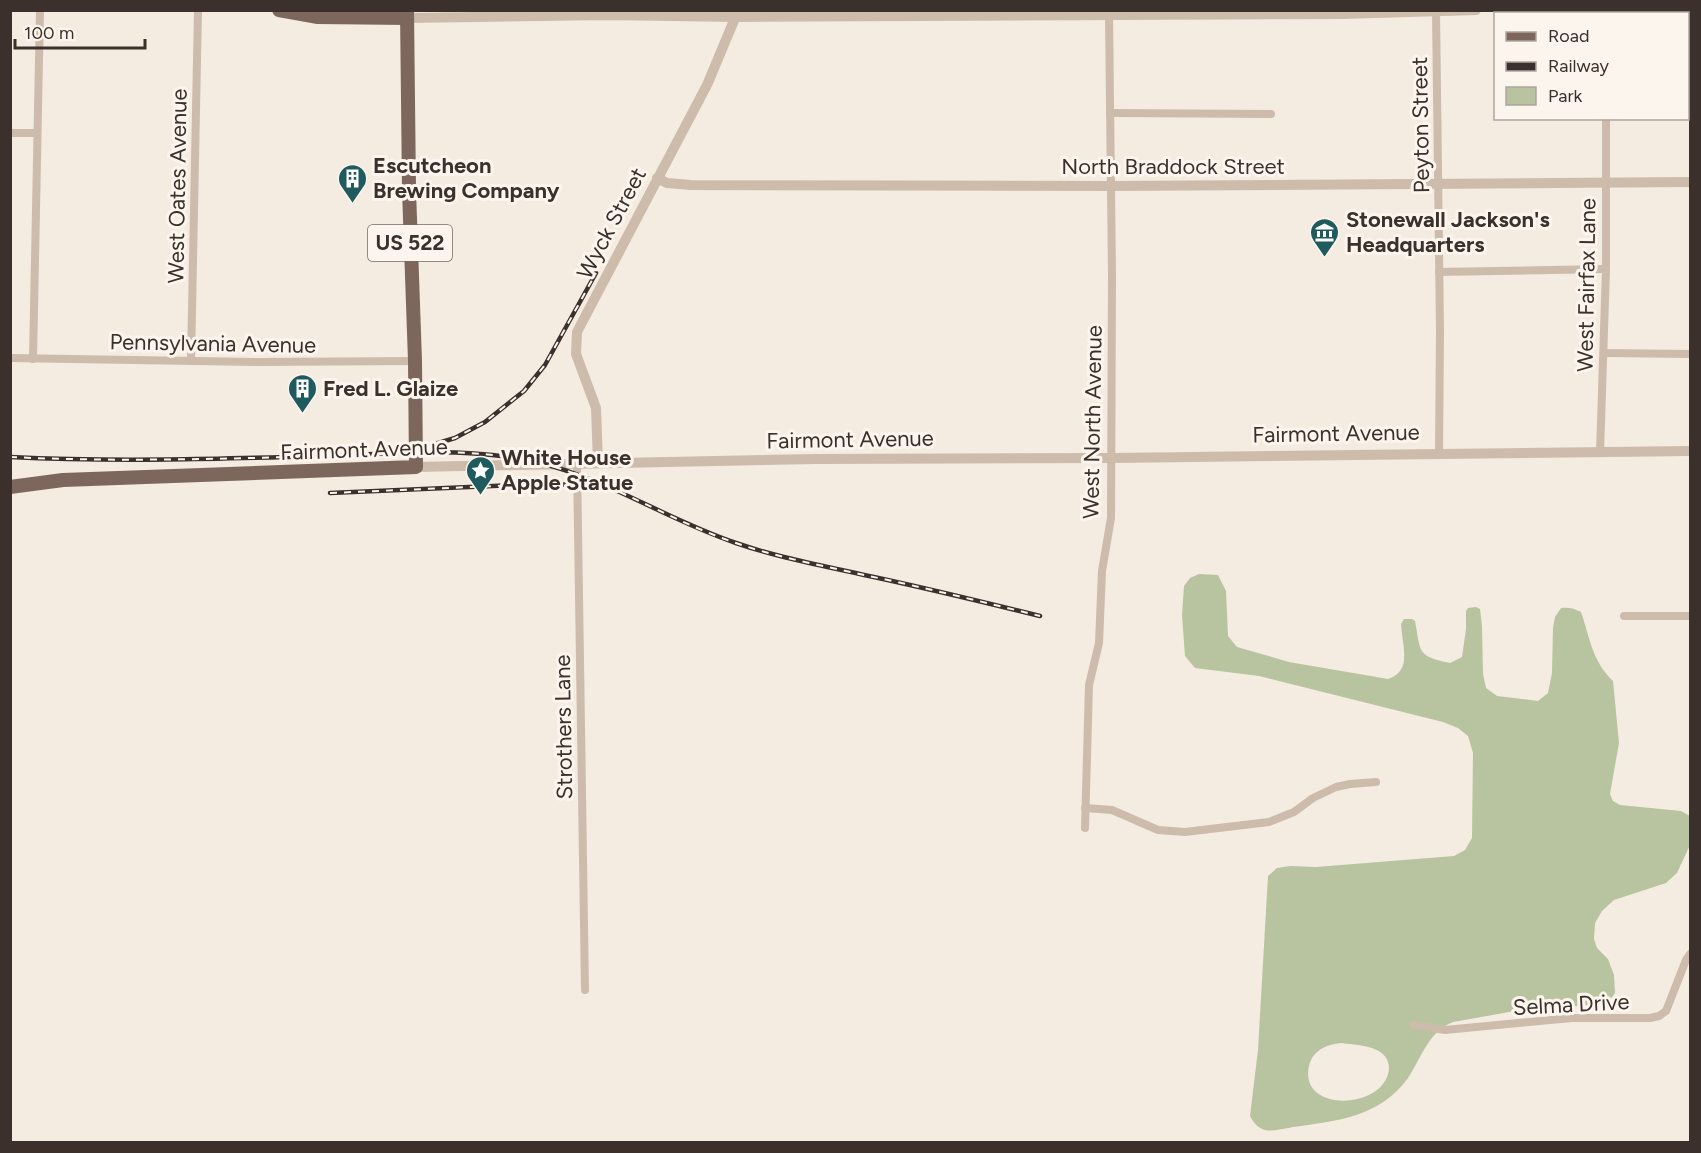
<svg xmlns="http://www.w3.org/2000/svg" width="1701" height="1153" font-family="Figtree,sans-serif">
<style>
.green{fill:#b8c4a0;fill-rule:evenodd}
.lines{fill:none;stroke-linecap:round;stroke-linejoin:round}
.minor{stroke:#cdbbac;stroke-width:8}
.tertiary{stroke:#cdbbac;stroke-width:10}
.primary{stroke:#7d675c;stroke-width:14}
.rail-casing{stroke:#3b302b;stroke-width:4.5}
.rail{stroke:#fbf5ee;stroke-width:2;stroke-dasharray:7;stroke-linecap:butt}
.labels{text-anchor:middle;stroke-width:6;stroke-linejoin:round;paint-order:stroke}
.shield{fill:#fbf5ee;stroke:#756b66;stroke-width:1.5}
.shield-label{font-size:21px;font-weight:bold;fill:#3b302b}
.street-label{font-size:22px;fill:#3b302b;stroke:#fbf5ee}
.poi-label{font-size:22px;font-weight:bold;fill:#3b302b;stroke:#fbf5ee;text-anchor:start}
</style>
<rect width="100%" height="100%" fill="#f4ebe1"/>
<path class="green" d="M1199 574 1218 575 1226 591 1228 636 1237 647 1289 662 1388 679C1413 671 1402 645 1401 624L1404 619H1412L1415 621C1421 652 1416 656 1450 663L1462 657 1466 629V611L1468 608 1476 607 1480 609 1482 626 1483 674 1486 688 1497 696 1538 701 1548 693 1552 673 1553 628 1555 617 1561 608C1568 607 1574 608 1581 612 1590 638 1592 661 1613 681L1619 743 1610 794 1613 801 1620 805 1681 811 1690 816V845L1677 873 1666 883 1614 900 1602 911 1595 923 1594 939 1597 948 1608 959 1614 975 1615 993 1610 1000 1602 1004 1515 1011 1453 1022C1428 1032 1422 1057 1408 1078 1380 1117 1337 1121 1293 1127 1274 1130 1261 1137 1250 1116L1258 1050 1268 876 1277 868 1290 866 1316 867 1454 856 1465 850 1472 838 1473 753 1468 736 1458 728 1443 722 1259 676 1195 668 1185 656 1182 615 1184 586 1190 578ZM1340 1043C1356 1045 1388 1045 1389 1067 1389 1109 1298 1115 1309 1066 1313 1050 1326 1045 1340 1043Z"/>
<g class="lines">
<g class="minor">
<polyline points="1605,10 1605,14"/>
<polyline points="1436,11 1440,331 1439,453"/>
<polyline points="1110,113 1271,114"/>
<polyline points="10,133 37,133"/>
<polyline points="1439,272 1606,269"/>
<polyline points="1604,353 1690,354"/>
<polyline points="10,358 259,362 415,361"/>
<polyline points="33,359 40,10"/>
<polyline points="191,361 198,10"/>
<polyline points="1600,453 1606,269 1606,118"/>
<polyline points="577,464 585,990"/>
<polyline points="1624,616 1690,616"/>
<polyline points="1085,808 1112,810 1158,830 1185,832 1269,822 1294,812 1313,798 1336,787 1350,784 1376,782"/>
<polyline points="1085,828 1089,685 1099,643 1102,571 1111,518 1112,276 1109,15"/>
<polyline points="1414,1025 1445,1030 1572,1018 1650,1018 1659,1016 1666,1011 1686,960 1690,954"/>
</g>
<g class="tertiary">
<polyline points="407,18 606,15 735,17 1342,14 1476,10"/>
<polyline points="657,178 667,183 691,185 1111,186 1690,182"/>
<polyline points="598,463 596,408 576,354 577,332 707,85 738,11"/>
<polyline points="416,467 816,459 1112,458 1690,451"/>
</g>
<g class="primary">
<polyline points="279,10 318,17 407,18"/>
<polyline points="10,487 63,480 416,467 415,361 409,190 407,10"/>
</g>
<defs>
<g id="rail">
<polyline points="425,447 455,438 485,422 524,391 545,365 596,273"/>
<path d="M10 457C114 462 219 459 323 456 385 454 447 448 509 457 595 469 656 516 736 543 779 558 825 566 869 576 926 588 983 602 1040 616"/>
<polyline points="330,493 542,484 578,485 601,489"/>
</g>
</defs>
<use href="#rail" class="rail-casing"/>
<use href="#rail" class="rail"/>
</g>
<defs>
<symbol id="building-pin" viewBox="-11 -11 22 30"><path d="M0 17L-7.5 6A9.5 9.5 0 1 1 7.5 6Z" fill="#1f5a5e" stroke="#fbf5ee"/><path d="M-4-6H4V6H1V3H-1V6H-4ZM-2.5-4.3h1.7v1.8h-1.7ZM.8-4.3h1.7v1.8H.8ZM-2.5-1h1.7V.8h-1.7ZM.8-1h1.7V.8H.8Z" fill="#fff"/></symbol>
<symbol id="museum-pin" viewBox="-11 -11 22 30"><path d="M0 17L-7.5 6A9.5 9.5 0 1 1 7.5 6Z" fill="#1f5a5e" stroke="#fbf5ee"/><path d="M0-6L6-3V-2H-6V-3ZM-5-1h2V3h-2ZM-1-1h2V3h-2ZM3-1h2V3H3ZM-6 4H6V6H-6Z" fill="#fff"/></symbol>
<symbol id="sight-pin" viewBox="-11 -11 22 30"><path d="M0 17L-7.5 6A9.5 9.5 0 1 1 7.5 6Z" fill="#1f5a5e" stroke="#fbf5ee"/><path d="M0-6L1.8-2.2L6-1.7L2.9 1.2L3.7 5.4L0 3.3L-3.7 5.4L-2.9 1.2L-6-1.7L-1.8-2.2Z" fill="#fff"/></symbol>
</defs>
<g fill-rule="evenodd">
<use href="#building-pin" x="336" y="162" width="33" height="45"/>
<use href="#museum-pin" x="1308" y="216" width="33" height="45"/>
<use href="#building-pin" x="286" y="372" width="33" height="45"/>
<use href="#sight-pin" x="464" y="454" width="33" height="45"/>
</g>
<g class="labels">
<rect class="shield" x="368" y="225" width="84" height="36" rx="4.5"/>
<g class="shield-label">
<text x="410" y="250">US 522</text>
</g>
<g class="street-label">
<text transform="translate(1420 125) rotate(-91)" y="8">Peyton Street</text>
<text x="1173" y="174">North Braddock Street</text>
<text transform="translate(177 186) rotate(-89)" y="8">West Oates Avenue</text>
<text transform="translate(611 223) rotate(-62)" y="8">Wyck Street</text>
<text transform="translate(1586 285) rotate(-89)" y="8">West Fairfax Lane</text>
<text transform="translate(213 343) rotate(1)" y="8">Pennsylvania Avenue</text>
<text transform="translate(1092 422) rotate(-89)" y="8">West North Avenue</text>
<text transform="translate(1336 433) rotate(-1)" y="8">Fairmont Avenue</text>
<text transform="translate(850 439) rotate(-1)" y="8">Fairmont Avenue</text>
<text transform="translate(364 449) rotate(-2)" y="8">Fairmont Avenue</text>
<text transform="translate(563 727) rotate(-91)" y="8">Strothers Lane</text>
<text transform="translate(1571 1004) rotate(-3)" y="8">Selma Drive</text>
</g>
<g class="poi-label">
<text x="373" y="173">Escutcheon<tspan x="373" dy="25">Brewing Company</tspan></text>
<text x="1346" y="227">Stonewall Jackson's<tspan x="1346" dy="25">Headquarters</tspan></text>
<text x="323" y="396">Fred L. Glaize</text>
<text x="501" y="465">White House<tspan x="501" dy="25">Apple Statue</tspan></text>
</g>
</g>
<rect width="1701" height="1153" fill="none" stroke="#3b302b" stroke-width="24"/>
<rect x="1494" y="12" width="195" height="108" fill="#fbf5ee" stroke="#aea6a0" stroke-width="1.5"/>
<rect x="1506" y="32" width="30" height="9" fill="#7d675c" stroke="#aea6a0" stroke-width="1.5"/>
<text x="1548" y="42" font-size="18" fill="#3b302b">Road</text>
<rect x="1506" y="62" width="30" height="9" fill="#3b302b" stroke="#aea6a0" stroke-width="1.5"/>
<text x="1548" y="72" font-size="18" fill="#3b302b">Railway</text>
<rect x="1506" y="87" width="30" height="18" fill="#b8c4a0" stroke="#aea6a0" stroke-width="1.5"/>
<text x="1548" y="102" font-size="18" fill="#3b302b">Park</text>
<path d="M15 39v9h130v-9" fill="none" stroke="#3b302b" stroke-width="3"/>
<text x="24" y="39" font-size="18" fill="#3b302b" stroke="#fbf5ee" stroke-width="4.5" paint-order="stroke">100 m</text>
</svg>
